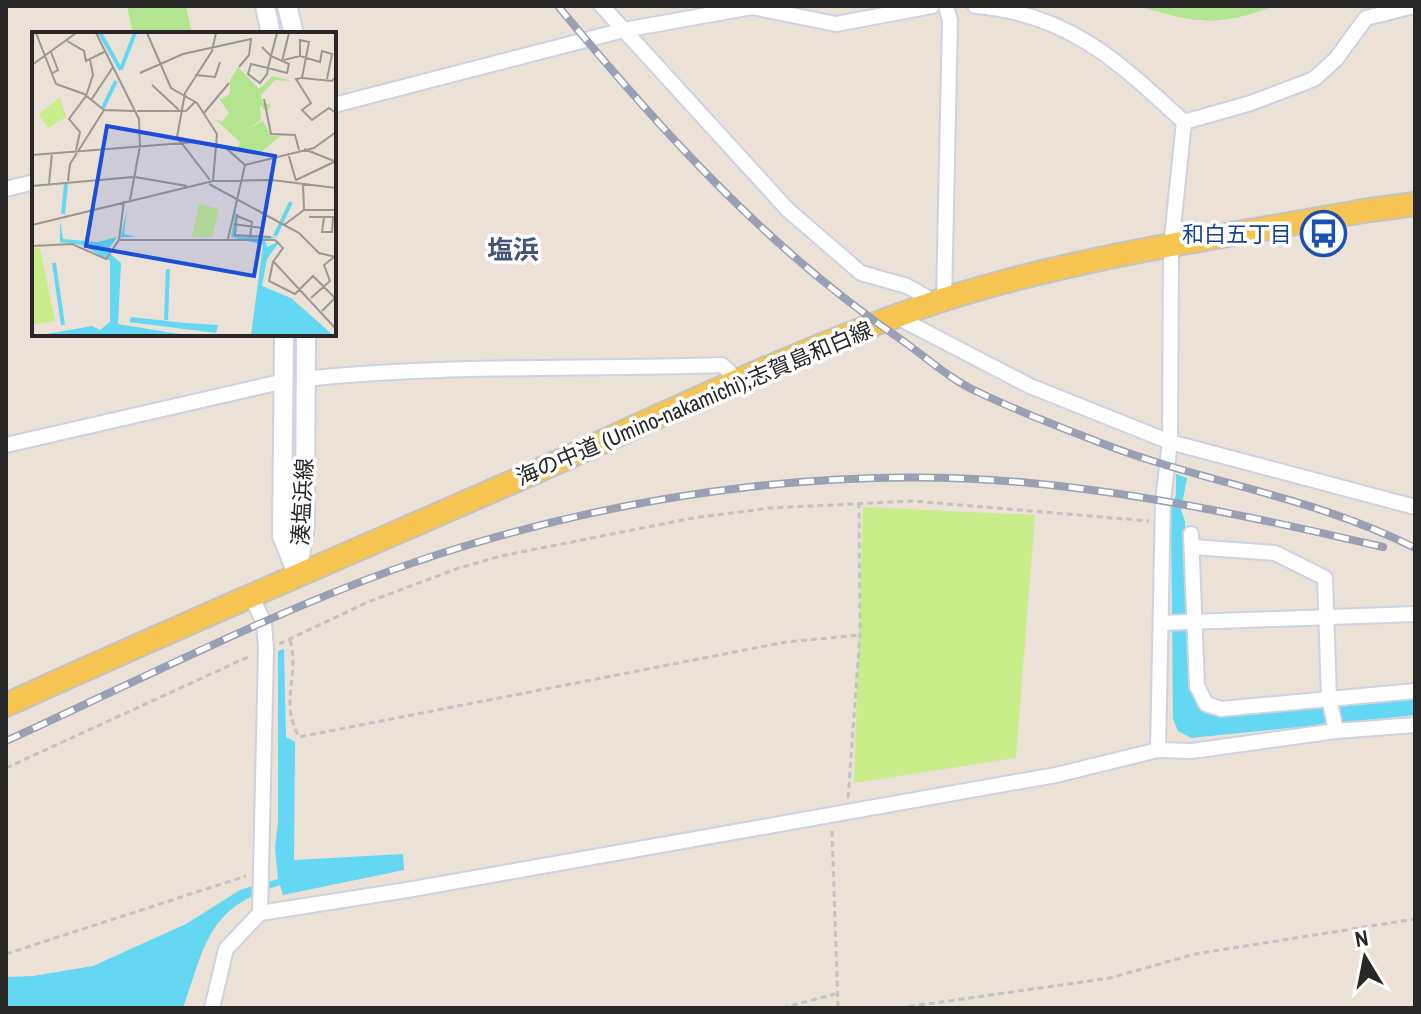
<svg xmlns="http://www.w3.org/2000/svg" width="1421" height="1014" font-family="'Archivo Narrow','Noto Sans JP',sans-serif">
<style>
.green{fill:#b3e591}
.pitch{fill:#caed8b}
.water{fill:#64d7f3}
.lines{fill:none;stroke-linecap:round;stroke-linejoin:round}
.minor-casing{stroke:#cdd2e1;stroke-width:18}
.secondary-casing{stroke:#cdd2e1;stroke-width:22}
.primary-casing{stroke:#c3c3c3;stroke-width:26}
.path{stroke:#c3c3c3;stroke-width:3;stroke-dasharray:6 4;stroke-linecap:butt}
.minor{stroke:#fff;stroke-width:14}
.secondary{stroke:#fff;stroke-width:18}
.primary{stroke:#f6c451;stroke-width:22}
.rail-casing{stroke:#9aa0b3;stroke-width:8}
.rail{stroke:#fff;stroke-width:5;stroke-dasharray:15;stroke-linecap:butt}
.labels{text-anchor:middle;stroke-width:7;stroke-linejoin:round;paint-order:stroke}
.transit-label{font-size:22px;fill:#164399;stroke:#fff;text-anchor:end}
.street-label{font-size:22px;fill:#272727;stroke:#fff}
.quarter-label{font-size:26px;font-weight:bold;fill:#465379;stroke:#fff}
.inset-river{fill:none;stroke:#64d7f3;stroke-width:4}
.inset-road{fill:none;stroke:#9d9791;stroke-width:2}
.view{fill:#1d4ed8;fill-opacity:0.15;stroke:#1d4ed8;stroke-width:4}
.inset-edge{fill:none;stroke:#272727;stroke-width:4}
</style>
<rect width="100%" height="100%" fill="#ebe1d7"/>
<g class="green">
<polygon points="127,6 186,6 192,34 133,34"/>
<path d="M1137 6H1275C1214 28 1198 23 1137 6Z"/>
</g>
<polygon class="pitch" points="863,507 1035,515 1016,758 854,783"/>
<g class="water">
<polygon points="1176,474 1187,478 1181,510 1185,521 1191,684 1206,709 1415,698 1415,715 1191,738 1178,731 1173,719 1171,508 1176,495"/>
<path d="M284 649 286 737 295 742 294 860 403 854 404 870 283 895 280 885C207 908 206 943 183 1008H6V977L33 976 93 966 186 924 240 890 278 879 275 848 278 822V651Z"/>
</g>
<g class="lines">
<defs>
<g id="minor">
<polyline points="602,6 788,210 861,273 907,286 937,303"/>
<path d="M975 6C1068 13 1119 62 1184 122"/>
<polyline points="334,105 624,30 752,7 836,24 932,6"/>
<polyline points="1184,122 1251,103 1314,79 1336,59 1366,18 1414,6"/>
<polyline points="6,189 34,182"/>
<polyline points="944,300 950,20 946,6"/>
<polyline points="897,317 1030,386 1170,442 1415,507"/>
<path d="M304 379C442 364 583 370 722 365L739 381"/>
<polyline points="6,445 285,381"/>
<polyline points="1191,534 1197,686 1206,704 1221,709 1415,691"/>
<polyline points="1193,547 1275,553 1325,578 1329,698 1336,731"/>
<polyline points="250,593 264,623 266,649 260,913"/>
<polyline points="1161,623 1415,614"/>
<polyline points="1158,750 1163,500 1170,442 1171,247 1184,122"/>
<polyline points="212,1008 226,949 260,913 407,890 1056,775 1158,750 1192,751 1336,731 1415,725"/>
</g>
<g id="secondary">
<polyline points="265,6 271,34"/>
<polyline points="287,6 294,34"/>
<polyline points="284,334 282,536 297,573"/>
<polyline points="297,573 305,526 306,334"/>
</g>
<path id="primary" d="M6 705C181 625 357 550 533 473 668 413 802 347 942 300 1078 256 1223 237 1363 211L1415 204"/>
</defs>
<use href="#minor" class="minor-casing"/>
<use href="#secondary" class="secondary-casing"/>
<use href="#primary" class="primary-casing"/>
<g class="path">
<path d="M290 640C300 677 279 701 299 737L786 642 860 635"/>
<polyline points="279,644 368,602 459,568 501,556 693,518 770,508 913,501 1149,521"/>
<polyline points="6,768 250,656"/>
<polyline points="848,798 860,635 859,502"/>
<polyline points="832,831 838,1008"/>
<polyline points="6,954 246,876"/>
<polyline points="782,1008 835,994"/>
<polyline points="899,1008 1110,978 1195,954 1415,919"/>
</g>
<use href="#minor" class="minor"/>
<use href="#secondary" class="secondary"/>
<use href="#primary" class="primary"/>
<defs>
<g id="rail">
<path d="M558 6C661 131 768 249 903 341 927 358 951 380 978 392 1017 411 1060 427 1101 443 1204 483 1315 497 1415 548"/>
<path d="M6 741C162 670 317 588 482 541 657 490 848 466 1030 483 1149 494 1266 520 1383 547"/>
</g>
</defs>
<use href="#rail" class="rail-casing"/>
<use href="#rail" class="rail"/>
</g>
<defs>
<symbol id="bus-ring" viewBox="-11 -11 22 22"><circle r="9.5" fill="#fff" stroke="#1a4fb4" stroke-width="1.5"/><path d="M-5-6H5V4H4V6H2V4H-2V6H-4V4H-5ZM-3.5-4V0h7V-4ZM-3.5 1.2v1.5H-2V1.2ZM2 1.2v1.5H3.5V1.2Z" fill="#1a4fb4"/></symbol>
</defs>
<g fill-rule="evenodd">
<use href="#bus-ring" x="1298" y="208" width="51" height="51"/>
</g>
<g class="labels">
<g class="transit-label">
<text x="1292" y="242">和白五丁目</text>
</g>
<g class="street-label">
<text transform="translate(694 403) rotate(-23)" y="8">海の中道 (Umino-nakamichi);志賀島和白線</text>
<text transform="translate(302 502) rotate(-87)" y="8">湊塩浜線</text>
</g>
<g class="quarter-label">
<text x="513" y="259">塩浜</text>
</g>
</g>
<g transform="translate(32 32)">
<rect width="304" height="304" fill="#ebe1d7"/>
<path d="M206 35 227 57 241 44 260 49 243 48 229 63 231 71 239 73 235 80 228 73 229 88 215 97 231 89 239 104H248L228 121 206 116 208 110 183 87 190 90 197 81 188 68 198 62V48Z" fill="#b3e591"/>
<path d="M28 65 34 85 16 96 7 82ZM167 172 187 177 180 205H160ZM8 216 23 289 0 293V217Z" fill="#caed8b"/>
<path d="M204 175 203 203 244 205 233 209 235 215 248 209 235 227 230 254 259 266 301 303H219L231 213 199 205ZM95 177 92 202 105 205H85L75 219 89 231 86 292 153 303H9L60 294 68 298 78 290V229L50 213 28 210V188L31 207 66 210 89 204ZM99 285 154 291 186 293 184 301 97 290Z" fill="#64d7f3"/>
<path class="inset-river" d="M68 1 89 38M89 37 103 1M71 76 84 49M31 182 34 152M243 204 259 170M22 231 31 293M134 288 136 237"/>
<path class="inset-road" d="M4 1 24 52 52 62 72 78 102 79M64 1 107 87 108 114 98 168M115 1 139 56 165 71 185 102 181 149M35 9 52 19 54 29 72 20M230 15 239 24 236 36 235 42 228 51 216 42 219 32 236 36 255 41 257 32 239 24 245 1M19 20 26 38 21 41M268 24V8L277 10 270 46 264 47 279 71 270 78 280 88 297 76 304 81M252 28 268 24 288 30 290 19 300 22 295 47M250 29 257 1M0 33 44 1M108 41 151 22 219 7 217 23 207 35M163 43 183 45 188 30M270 46 300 49 304 44M120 53 147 78M232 67 239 102 263 103 267 118M59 68 81 35M105 79H154L163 70M172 81 197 51M272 117 302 129M44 118 48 100 37 87 54 64 61 43 58 27M256 121 264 149M0 123 164 110 194 116 213 133M213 133 282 116 304 100M103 145 155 154M178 148 145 105 153 61 180 19 184 1M264 148 304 129M36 149 38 132 72 78M17 152 20 121M177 152 267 201 287 221 304 225M271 152 272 178M0 154 101 145M205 182 203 203 239 205M205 184 220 190 218 206M277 185H301L300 200H290L292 185M202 192 230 196M0 193 181 149 240 148 304 156M252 193 272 178H304M196 207 213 133M87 208H243L251 216 241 230 237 249 263 262 281 244 303 266 290 279M0 214 40 212 74 227 87 208 92 169M241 229 304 297M279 266 298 249 292 233 302 225"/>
<path class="view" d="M75 94 243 124 222 244 54 214Z"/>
<rect width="304" height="304" class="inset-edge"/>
</g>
<rect width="1421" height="1014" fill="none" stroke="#272727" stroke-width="16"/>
<g transform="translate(1365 958) rotate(350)" stroke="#ffffff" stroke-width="6" paint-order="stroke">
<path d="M0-6L14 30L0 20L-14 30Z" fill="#272727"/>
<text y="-12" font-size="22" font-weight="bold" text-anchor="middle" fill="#272727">N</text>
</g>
</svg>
